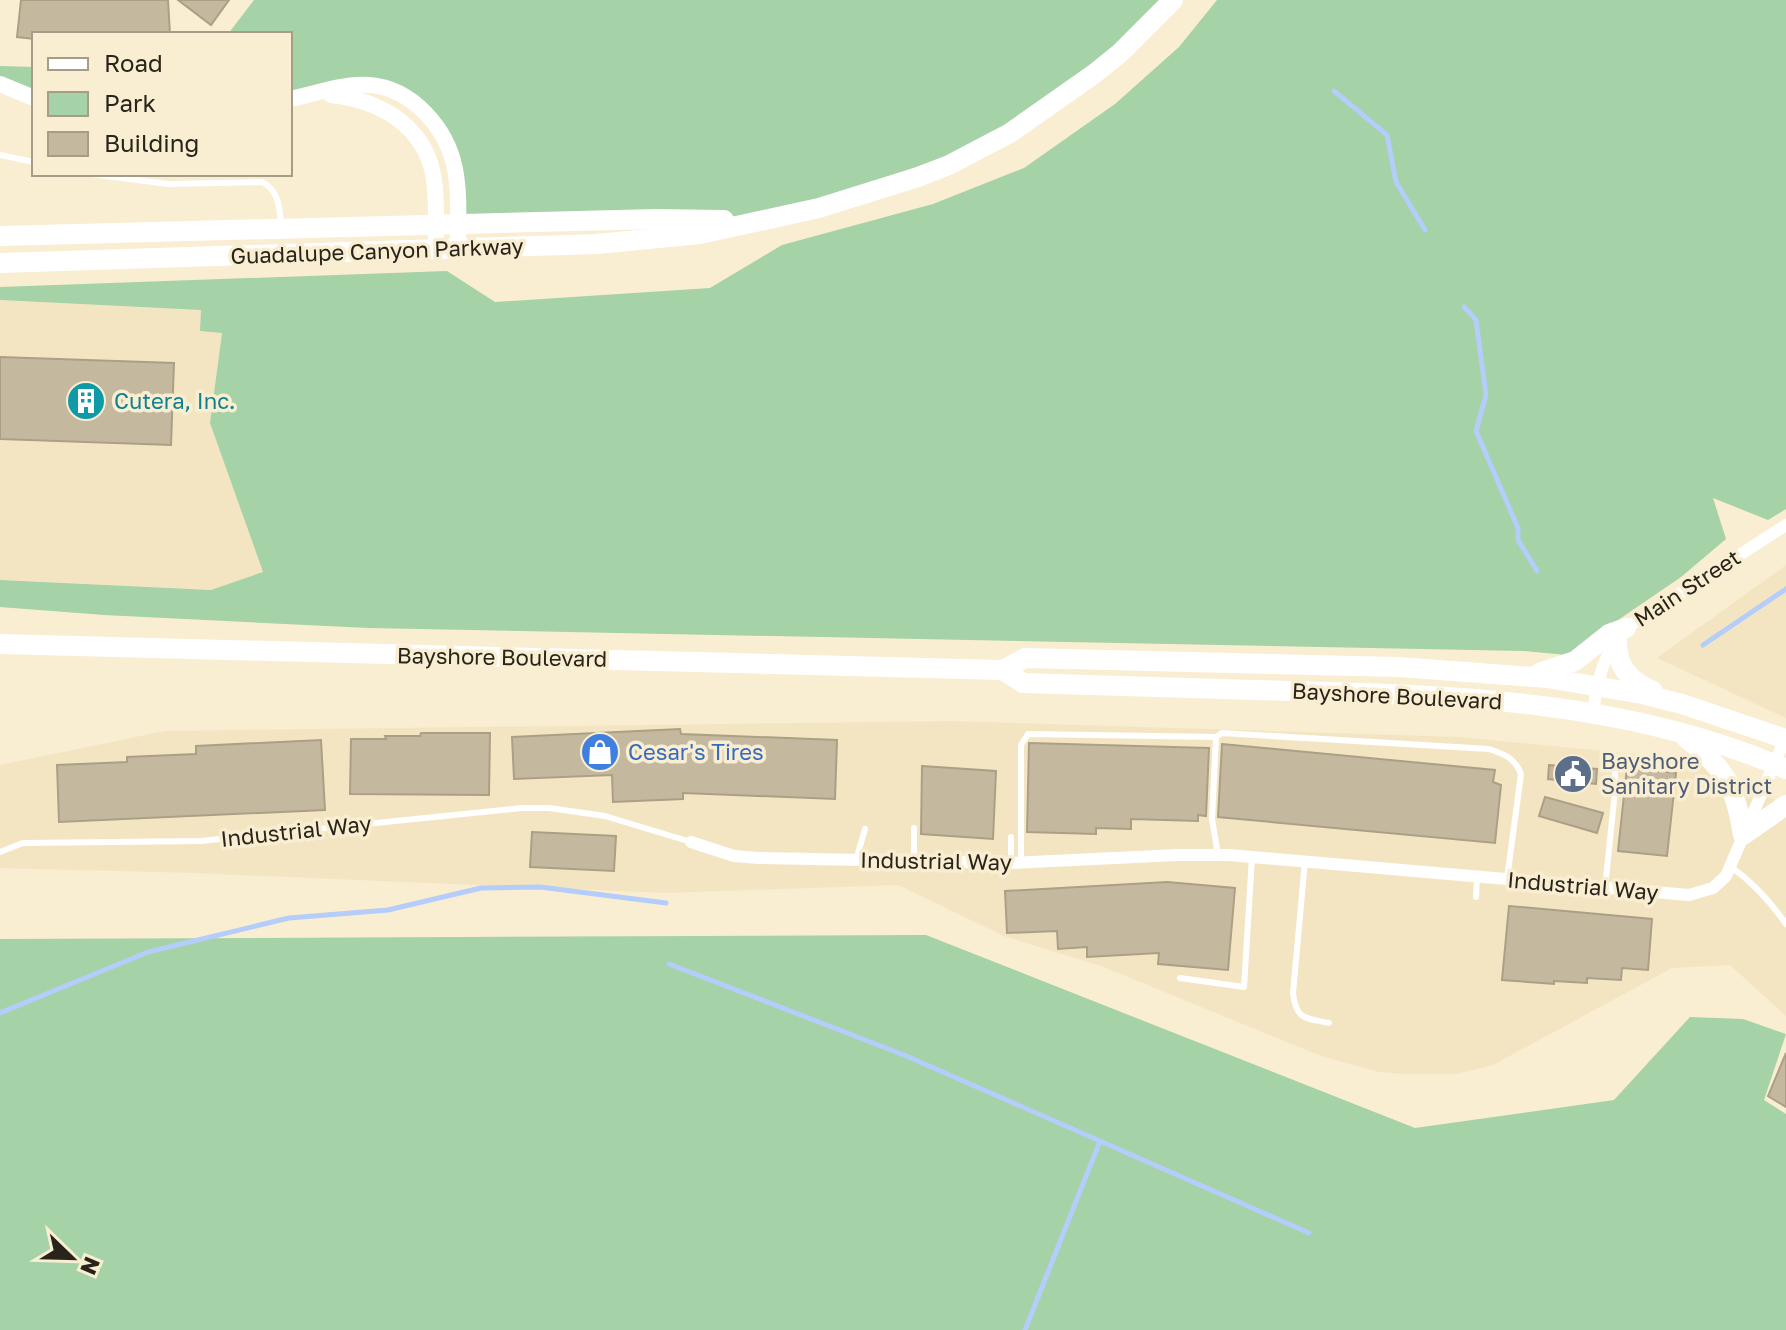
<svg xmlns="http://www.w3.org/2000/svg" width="1786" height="1330" font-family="'Golos Text',sans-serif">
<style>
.built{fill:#f4e5c2}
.green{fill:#a5d2a6}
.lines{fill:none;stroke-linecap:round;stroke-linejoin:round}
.stream{stroke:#b4cdfa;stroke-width:5}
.building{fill:#c4b99f;stroke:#aba086;stroke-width:2}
.service{stroke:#fff;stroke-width:6}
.minor{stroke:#fff;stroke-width:12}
.tertiary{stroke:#fff;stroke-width:16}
.primary{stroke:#fff;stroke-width:20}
.labels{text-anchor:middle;stroke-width:7;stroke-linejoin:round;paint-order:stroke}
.street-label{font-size:22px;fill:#282419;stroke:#f9edd2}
.culture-label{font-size:22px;fill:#0d838f;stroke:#f9edd2;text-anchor:start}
.shop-label{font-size:22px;fill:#366cbe;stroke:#f9edd2;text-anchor:start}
.service-label{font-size:22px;fill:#4e5e75;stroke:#f9edd2;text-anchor:start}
</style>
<rect width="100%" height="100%" fill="#f9edd2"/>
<g class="built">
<polygon points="0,300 201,310 222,333 210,423 263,573 211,590 0,580"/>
<polygon points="1786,565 1786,718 1657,658"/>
<polygon points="952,721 1459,737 1687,759 1786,805 1786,1016 1730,965 1672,968 1493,1065 1457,1074 1405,1074 1379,1072 1321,1056 1101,966 1004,936 898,885 665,893 194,873 0,868 0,765 165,731"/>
</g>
<g class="green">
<polygon points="254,0 1173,0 1010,133 785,215 458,225 457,185 436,127 385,88 290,99 290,34 228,34"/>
<polygon points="1217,0 1786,0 1786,509 1768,520 1713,498 1726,539 1681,577 1567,655 1524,651 368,628 104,615 0,607 0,580 211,590 263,572 210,423 222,333 200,331 201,310 0,300 0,287 447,271 495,302 710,288 782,245 933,204 1024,168 1115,104 1179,47"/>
<polygon points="0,66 34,67 34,98 0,84"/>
<polygon points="926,935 1415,1128 1614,1100 1690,1017 1743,1019 1786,1034 1764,1100 1786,1114 1786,1330 0,1330 0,939"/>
</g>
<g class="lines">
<g class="stream">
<polyline points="1334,91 1387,135 1396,182 1425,230"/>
<polyline points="1464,307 1476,320 1486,395 1476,431 1518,528 1518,540 1537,571"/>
<polyline points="1703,645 1786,589"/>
<polyline points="669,964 904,1055 1100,1141"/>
<polyline points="0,1013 148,952 289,918 388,910 481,888 540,887 666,903"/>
<polyline points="1025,1330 1100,1141 1309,1233"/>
</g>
</g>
<g class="building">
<polygon points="21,0 168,0 170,34 34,34 34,39 17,37"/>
<polygon points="178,0 229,0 211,25"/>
<polygon points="0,357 174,363 171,445 0,439"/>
<polygon points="680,729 681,734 837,740 835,799 683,793 683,799 613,802 612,775 514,779 512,737"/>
<polygon points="421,733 490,733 489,795 350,794 351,739 386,739 385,736 420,736"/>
<polygon points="321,740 325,810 59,822 57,765 127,762 127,757 196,754 196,746"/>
<polygon points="1029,743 1209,748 1206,816 1198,815 1198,821 1131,819 1131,829 1096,828 1096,834 1027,832"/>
<polygon points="1222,744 1495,770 1493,782 1501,785 1495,843 1218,817"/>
<polygon points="1549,765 1597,769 1596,784 1548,779"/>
<polygon points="922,766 996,771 993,839 921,834"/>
<polygon points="1627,767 1676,773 1667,856 1618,851"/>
<polygon points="1545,797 1603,813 1597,833 1539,816"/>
<polygon points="532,832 616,836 614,871 530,867"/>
<polygon points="1167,882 1235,888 1228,970 1158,964 1159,953 1087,957 1087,947 1058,949 1057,931 1007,933 1005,891"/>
<polygon points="1509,906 1652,919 1648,970 1622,968 1621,980 1587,978 1587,983 1554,981 1554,984 1502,980"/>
<polygon points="1786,1053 1786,1107 1768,1096"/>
</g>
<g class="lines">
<g class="service">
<polyline points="0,155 34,162"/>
<path d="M91 174 168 184 262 182C278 189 280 208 281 224"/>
<polyline points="0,852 23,843 201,841 522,808 549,808 605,816 691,842"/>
<path d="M1218 855 1212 819 1216 737 1222 733 1489 749C1504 754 1515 758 1521 774L1507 879"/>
<polyline points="856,860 865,829"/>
<polyline points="914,861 914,828"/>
<path d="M1305 861 1293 993C1296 1020 1305 1018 1329 1023"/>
<polyline points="1011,863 1011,837"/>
<polyline points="1021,863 1021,745 1028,734 1216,737"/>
<path d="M1731 867C1754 883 1770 901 1786 924"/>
<polyline points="1605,888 1615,791 1615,764 1607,760"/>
<polyline points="1476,897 1477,876"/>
<polyline points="1180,978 1244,987 1252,857"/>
</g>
<g class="minor">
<path d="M1593 712C1598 679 1603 653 1626 628L1786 525"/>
<polyline points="691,842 734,856 759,858 1011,863 1177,855 1229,855 1689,895 1713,888 1726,876 1785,739"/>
</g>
<g class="tertiary">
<polyline points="0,84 34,98"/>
<path d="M331 95C378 100 423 124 433 174 438 198 435 225 436 250"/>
<path d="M290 99C315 94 343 83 369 85 412 88 447 128 455 169 460 195 458 223 458 249"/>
</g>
<g class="primary">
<polyline points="0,236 656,219 724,220"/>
<polyline points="0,263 597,244 700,234 819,208 918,177 949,165 1010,133 1094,74 1120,53 1173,0"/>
<path d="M1617 638C1616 666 1628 680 1653 691"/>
<polyline points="0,644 1003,670 1025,658 1399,667 1547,678 1642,694 1682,704 1786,739"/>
<path d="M1003 670 1023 683C1113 686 1202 688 1291 691 1459 695 1629 701 1786 769"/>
<polyline points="1539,673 1575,661 1609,634 1626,628"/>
<path d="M1686 738C1726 770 1735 785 1743 835L1786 805"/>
</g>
</g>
<defs>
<symbol id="building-disc" viewBox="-11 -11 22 22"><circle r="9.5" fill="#0f9aa8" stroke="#f9edd2"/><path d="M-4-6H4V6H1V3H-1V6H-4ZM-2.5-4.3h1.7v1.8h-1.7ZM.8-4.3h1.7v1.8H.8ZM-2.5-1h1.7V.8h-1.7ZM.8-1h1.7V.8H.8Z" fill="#fff"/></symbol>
<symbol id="shop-disc" viewBox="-11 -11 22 22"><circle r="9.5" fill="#3f7fe0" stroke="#f9edd2"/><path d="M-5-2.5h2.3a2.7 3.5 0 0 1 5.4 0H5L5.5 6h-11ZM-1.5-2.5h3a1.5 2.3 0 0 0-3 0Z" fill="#fff"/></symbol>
<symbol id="civic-disc" viewBox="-11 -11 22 22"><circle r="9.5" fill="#5c6f8a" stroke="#f9edd2"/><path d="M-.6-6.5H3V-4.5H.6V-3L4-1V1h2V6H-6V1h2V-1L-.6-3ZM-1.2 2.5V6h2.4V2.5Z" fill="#fff"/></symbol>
</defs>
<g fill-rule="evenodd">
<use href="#building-disc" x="64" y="379" width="44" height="44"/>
<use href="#shop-disc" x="578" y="730" width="44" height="44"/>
<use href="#civic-disc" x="1551" y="752" width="44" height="44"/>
</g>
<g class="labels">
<g class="street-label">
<text transform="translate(377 251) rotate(-2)" y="8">Guadalupe Canyon Parkway</text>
<text transform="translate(1687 588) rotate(-33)" y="8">Main Street</text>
<text transform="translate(502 657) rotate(1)" y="8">Bayshore Boulevard</text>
<text transform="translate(1397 696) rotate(3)" y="8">Bayshore Boulevard</text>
<text transform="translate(296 831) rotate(-6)" y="8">Industrial Way</text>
<text transform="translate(936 861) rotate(1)" y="8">Industrial Way</text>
<text transform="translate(1583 886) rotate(5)" y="8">Industrial Way</text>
</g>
<g class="culture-label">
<text x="114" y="409">Cutera, Inc.</text>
</g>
<g class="shop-label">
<text x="628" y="760">Cesar's Tires</text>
</g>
<g class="service-label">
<text x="1601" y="769">Bayshore<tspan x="1601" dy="25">Sanitary District</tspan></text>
</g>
</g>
<rect x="32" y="32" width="260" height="144" fill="#f9edd2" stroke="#a59d88" stroke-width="2"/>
<rect x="48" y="58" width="40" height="12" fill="#ffffff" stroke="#a59d88" stroke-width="2"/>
<text x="104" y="72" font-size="24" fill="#282419">Road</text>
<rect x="48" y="92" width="40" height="24" fill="#a5d2a6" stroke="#a59d88" stroke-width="2"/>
<text x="104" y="112" font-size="24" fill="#282419">Park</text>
<rect x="48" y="132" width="40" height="24" fill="#c4b99f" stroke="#a59d88" stroke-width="2"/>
<text x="104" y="152" font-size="24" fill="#282419">Building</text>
<g transform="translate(72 1258) rotate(113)" stroke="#f9edd2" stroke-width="6" paint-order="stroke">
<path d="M0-6L14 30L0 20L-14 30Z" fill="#282419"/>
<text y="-12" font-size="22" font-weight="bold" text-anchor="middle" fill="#282419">N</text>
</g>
</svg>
